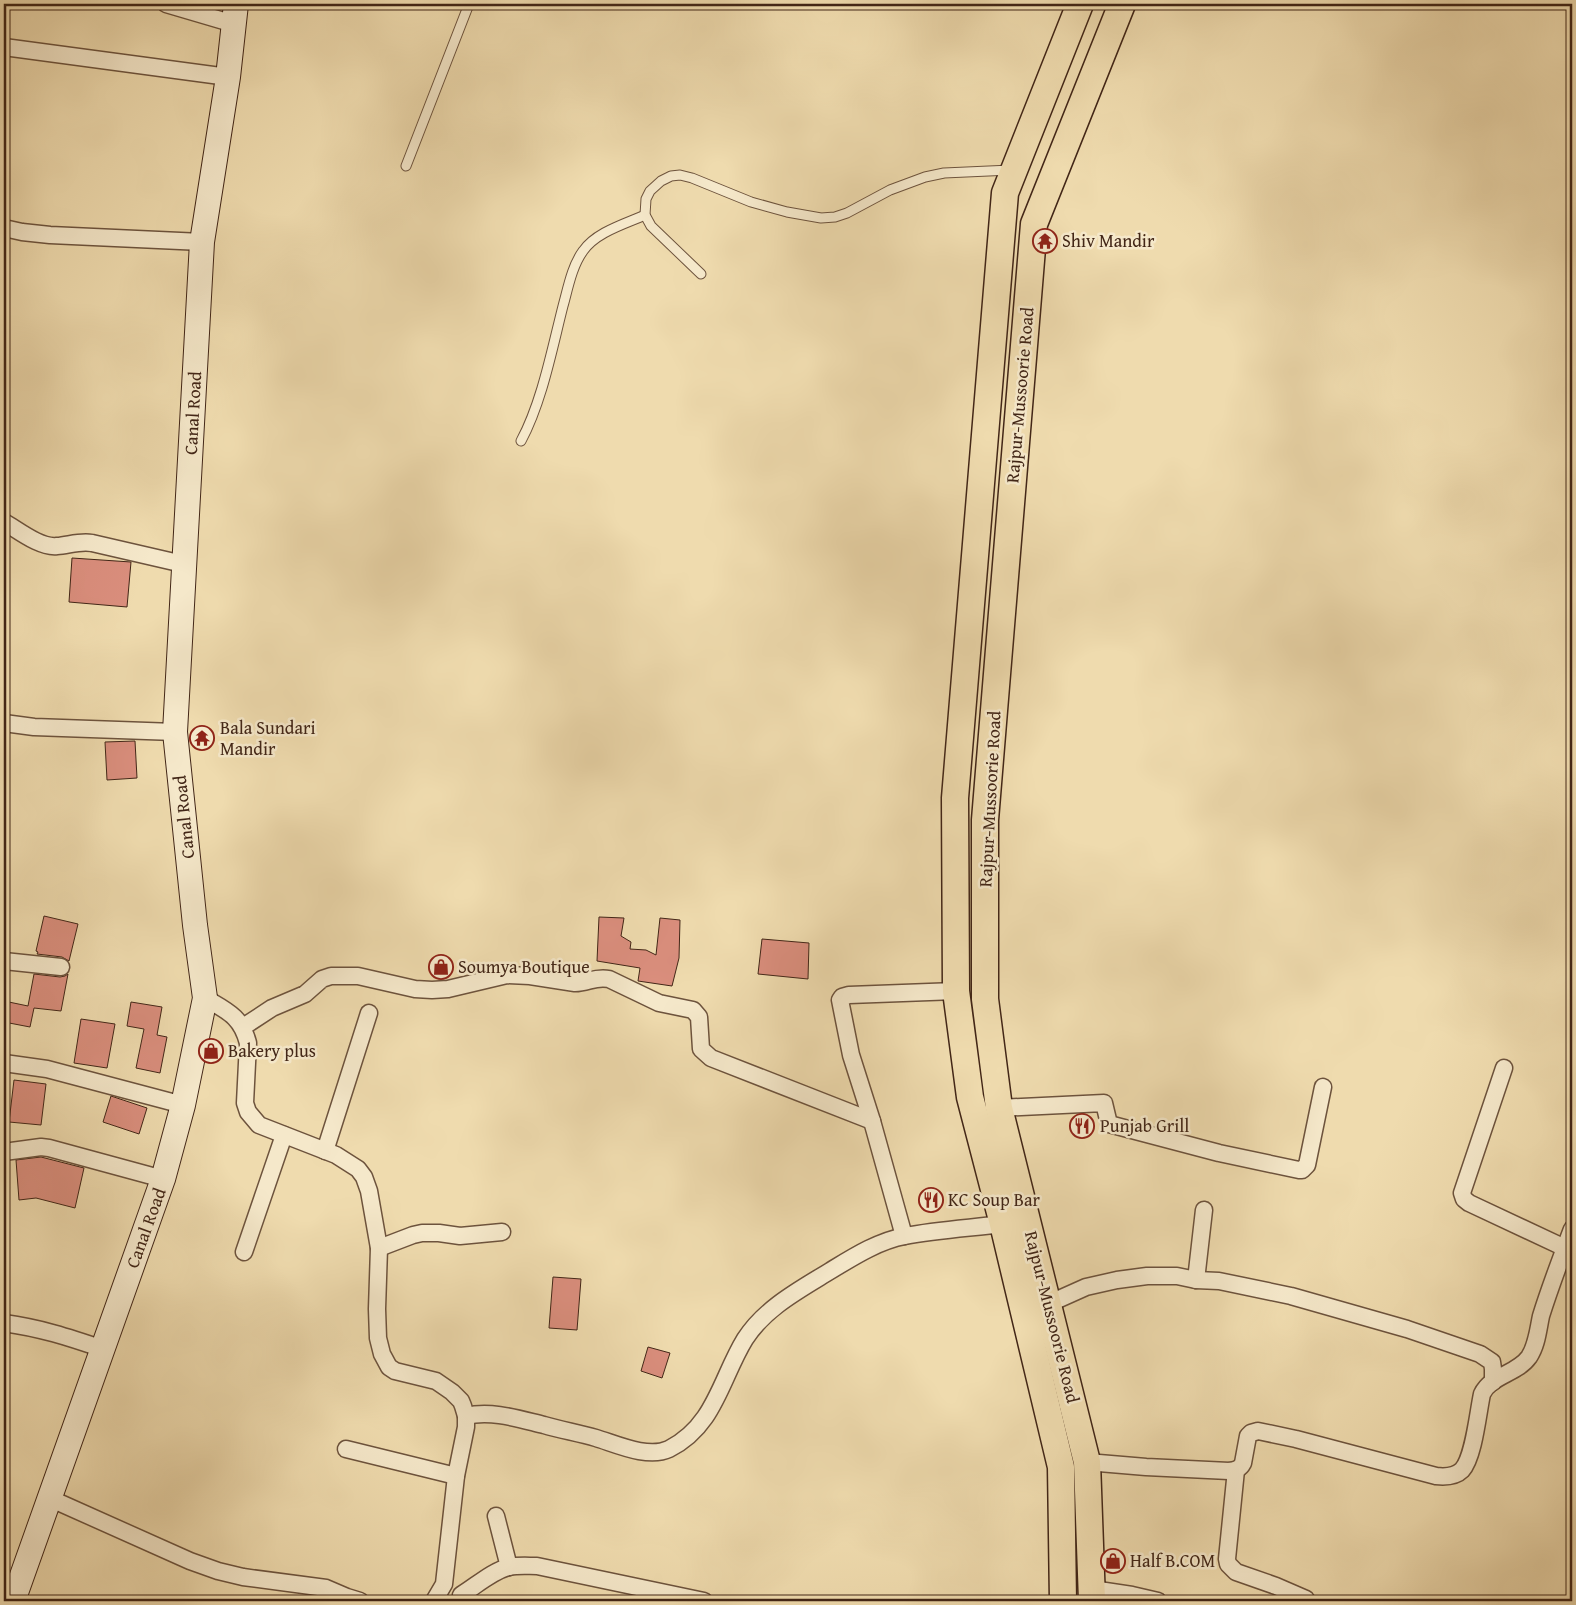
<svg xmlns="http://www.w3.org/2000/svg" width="1576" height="1605" font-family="'Gentium Book Plus',serif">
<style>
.building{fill:#da8e7d;stroke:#422617}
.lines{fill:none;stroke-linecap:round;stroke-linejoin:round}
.lane-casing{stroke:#6d533d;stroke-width:11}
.street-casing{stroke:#6d533d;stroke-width:19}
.secondary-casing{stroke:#422617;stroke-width:26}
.primary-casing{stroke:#422617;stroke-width:29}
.lane{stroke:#f5e8ca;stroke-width:9}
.street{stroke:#f5e8ca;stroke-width:16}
.secondary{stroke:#f5e8ca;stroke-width:24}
.primary{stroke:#efdbae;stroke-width:26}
.labels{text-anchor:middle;stroke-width:5;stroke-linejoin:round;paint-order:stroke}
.poi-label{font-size:18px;fill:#422617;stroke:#f5e8ca;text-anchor:start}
.street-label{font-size:18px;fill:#422617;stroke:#f5e8ca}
</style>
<rect width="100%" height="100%" fill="#efdbae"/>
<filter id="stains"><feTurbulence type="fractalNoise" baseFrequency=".004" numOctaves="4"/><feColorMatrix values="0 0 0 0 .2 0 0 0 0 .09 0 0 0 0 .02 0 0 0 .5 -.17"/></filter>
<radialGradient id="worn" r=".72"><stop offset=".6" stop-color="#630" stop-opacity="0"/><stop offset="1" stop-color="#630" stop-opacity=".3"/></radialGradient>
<g class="building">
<polygon points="72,558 131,562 127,607 69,602"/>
<polygon points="135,741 137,778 107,780 105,742"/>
<polygon points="44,916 78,924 69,961 62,957 37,954 38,952 36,951"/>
<polygon points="599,917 624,918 621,936 631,942 630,949 646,950 656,955 660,918 680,920 679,958 672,986 638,981 640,968 597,961"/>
<polygon points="762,939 809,943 808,979 758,974"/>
<polygon points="34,974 60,977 65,976 68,974 61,1011 34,1008 30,1027 4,1022 4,1001 28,1006"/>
<polygon points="131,1002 162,1007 157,1035 167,1037 160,1073 136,1068 144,1029 127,1026"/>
<polygon points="81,1019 115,1024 107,1068 74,1063"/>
<polygon points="14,1080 46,1084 41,1125 9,1122"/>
<polygon points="111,1096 147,1108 139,1134 103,1122"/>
<polygon points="41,1157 84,1168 75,1208 36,1198 19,1200 16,1160"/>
<polygon points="553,1277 581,1279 577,1330 549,1328"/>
<polygon points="648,1347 670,1353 662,1378 641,1371"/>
</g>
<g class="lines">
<defs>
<g id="lane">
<polyline points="406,166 469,4"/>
<polyline points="701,274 651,226 645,215 646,199 650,191 661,181 671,176 680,175 692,178 751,202 787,212 821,218 835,217 847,213 890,190 925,177 944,173 1011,170"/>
<path d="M521 441C542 402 552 349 563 306 568 288 572 266 583 251 596 232 625 224 645 215"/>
</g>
<g id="street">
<polyline points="166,4 234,24"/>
<polyline points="4,47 228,77"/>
<polyline points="4,228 22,232 50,235 202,242"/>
<path d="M4 522C18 530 40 548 57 546 69 545 80 541 92 543L183 564"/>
<polyline points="4,723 34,727 175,732"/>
<polyline points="4,961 61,967"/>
<path d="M205 998C227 1011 241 1016 248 1043L245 1103 248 1112 259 1125 336 1155 358 1169 364 1177 369 1191 379 1248 377 1309 378 1338 382 1354 389 1367 395 1371 436 1381 452 1392 461 1401 463 1406 466 1416V1427L456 1476 444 1584 434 1601"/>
<path d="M243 1027 272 1008 305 994 322 979 331 976H358L415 989 432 990 448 989 507 975 530 976 575 983C588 983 595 976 609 979L659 1003 693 1010 699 1017 701 1049 711 1058 872 1121"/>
<polyline points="4,1063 47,1069 183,1105"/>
<polyline points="1504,1068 1462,1193 1464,1199 1469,1203 1565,1248"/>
<polyline points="999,1108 1104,1103 1109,1124 1219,1153 1299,1170 1302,1170 1307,1165 1323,1087"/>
<polyline points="325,1151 369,1013"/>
<polyline points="4,1152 41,1147 49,1148 163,1179"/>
<polyline points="904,1236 872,1121 851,1055 840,1000 842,997 849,995 956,991"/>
<polyline points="379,1248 413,1235 422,1233 439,1233 460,1236 502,1232"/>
<polyline points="244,1252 284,1135"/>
<polyline points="1196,1280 1204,1210"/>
<polyline points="1048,1304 1086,1287 1117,1280 1147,1276 1177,1276 1196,1280 1219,1281 1291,1296 1407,1329 1480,1354 1492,1362 1493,1369 1493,1382"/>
<path d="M4 1323C40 1328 68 1337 103 1349"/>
<path d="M466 1416C492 1410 519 1419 544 1425 561 1430 579 1433 596 1438 616 1444 648 1459 669 1449 715 1426 721 1378 745 1339 765 1308 799 1290 830 1271 853 1257 878 1241 905 1236 937 1230 971 1228 1003 1224"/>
<polyline points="346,1449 456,1476"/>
<path d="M1087 1462 1146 1467 1229 1471C1236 1470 1240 1469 1243 1463L1248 1436 1251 1433 1258 1431 1296 1439 1436 1476C1445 1477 1455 1477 1462 1470 1474 1457 1478 1412 1482 1394 1491 1375 1517 1374 1529 1357 1537 1345 1538 1330 1541 1316 1550 1287 1561 1258 1572 1229"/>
<polyline points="1236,1470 1227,1559 1228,1564 1236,1572 1276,1586 1306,1599"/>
<polyline points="49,1498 190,1561 218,1571 243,1577 326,1588 347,1597 360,1601"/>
<polyline points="496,1516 509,1567"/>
<polyline points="1092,1589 1132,1595 1158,1601"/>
<path d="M461 1595C476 1586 492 1571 509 1567 518 1565 528 1566 537 1566L704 1601"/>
</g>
<polyline id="secondary" points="13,1601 163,1179 183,1105 205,998 195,925 175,732 202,242 228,77 236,4"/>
<g id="primary">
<polyline points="1063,1601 1061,1467 1003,1224 970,1097 956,991 955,798 1005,193 1080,4"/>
<polyline points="1092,1601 1087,1462 999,1108 985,999 985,820 1034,224 1122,4"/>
</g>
</defs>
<use href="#lane" class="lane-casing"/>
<use href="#street" class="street-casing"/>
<use href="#secondary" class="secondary-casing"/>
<use href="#primary" class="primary-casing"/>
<use href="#lane" class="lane"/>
<use href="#street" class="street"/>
<use href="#secondary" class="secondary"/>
<use href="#primary" class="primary"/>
</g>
<defs>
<symbol id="temple-ring" viewBox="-11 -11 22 22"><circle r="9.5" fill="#f5e8ca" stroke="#8f2418" stroke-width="1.5"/><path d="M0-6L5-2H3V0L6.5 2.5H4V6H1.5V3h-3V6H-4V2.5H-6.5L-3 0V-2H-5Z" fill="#8f2418"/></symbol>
<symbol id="shop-ring" viewBox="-11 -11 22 22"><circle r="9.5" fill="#f5e8ca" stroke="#8f2418" stroke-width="1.5"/><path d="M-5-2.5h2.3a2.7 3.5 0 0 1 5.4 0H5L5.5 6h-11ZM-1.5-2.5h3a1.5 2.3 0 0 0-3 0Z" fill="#8f2418"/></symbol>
<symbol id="restaurant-ring" viewBox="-11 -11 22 22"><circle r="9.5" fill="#f5e8ca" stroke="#8f2418" stroke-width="1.5"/><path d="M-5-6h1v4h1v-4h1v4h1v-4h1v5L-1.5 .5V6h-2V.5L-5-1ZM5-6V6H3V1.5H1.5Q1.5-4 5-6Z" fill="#8f2418"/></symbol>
</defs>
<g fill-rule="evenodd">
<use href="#temple-ring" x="1031" y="227" width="28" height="28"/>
<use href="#temple-ring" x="188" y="724" width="28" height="28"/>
<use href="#shop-ring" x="427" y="953" width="28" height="28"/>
<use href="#shop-ring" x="197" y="1037" width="28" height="28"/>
<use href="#restaurant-ring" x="1068" y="1112" width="28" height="28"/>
<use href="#restaurant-ring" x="917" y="1186" width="28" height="28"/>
<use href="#shop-ring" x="1099" y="1547" width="28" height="28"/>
</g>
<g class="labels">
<g class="poi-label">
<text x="1062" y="247">Shiv Mandir</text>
<text x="220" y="734">Bala Sundari<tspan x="220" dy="21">Mandir</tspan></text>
<text x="458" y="973">Soumya Boutique</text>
<text x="228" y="1057">Bakery plus</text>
<text x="1100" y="1132">Punjab Grill</text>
<text x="948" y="1206">KC Soup Bar</text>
<text x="1130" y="1567">Half B.COM</text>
</g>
<g class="street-label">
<text transform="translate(1020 395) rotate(-85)" y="6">Rajpur-Mussoorie Road</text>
<text transform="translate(193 413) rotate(-87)" y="6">Canal Road</text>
<text transform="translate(990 799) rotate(-87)" y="6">Rajpur-Mussoorie Road</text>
<text transform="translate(184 817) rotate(-96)" y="6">Canal Road</text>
<text transform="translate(146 1228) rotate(-70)" y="6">Canal Road</text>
<text transform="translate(1052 1317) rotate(76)" y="6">Rajpur-Mussoorie Road</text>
</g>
</g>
<rect width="1576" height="1605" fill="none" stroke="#efdbae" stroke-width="20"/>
<rect x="5" y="5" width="1566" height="1595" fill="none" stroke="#422617" stroke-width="2.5"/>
<rect x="10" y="10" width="1556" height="1585" fill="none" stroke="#422617"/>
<rect width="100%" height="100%" filter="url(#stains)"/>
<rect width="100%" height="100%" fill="url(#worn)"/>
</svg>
